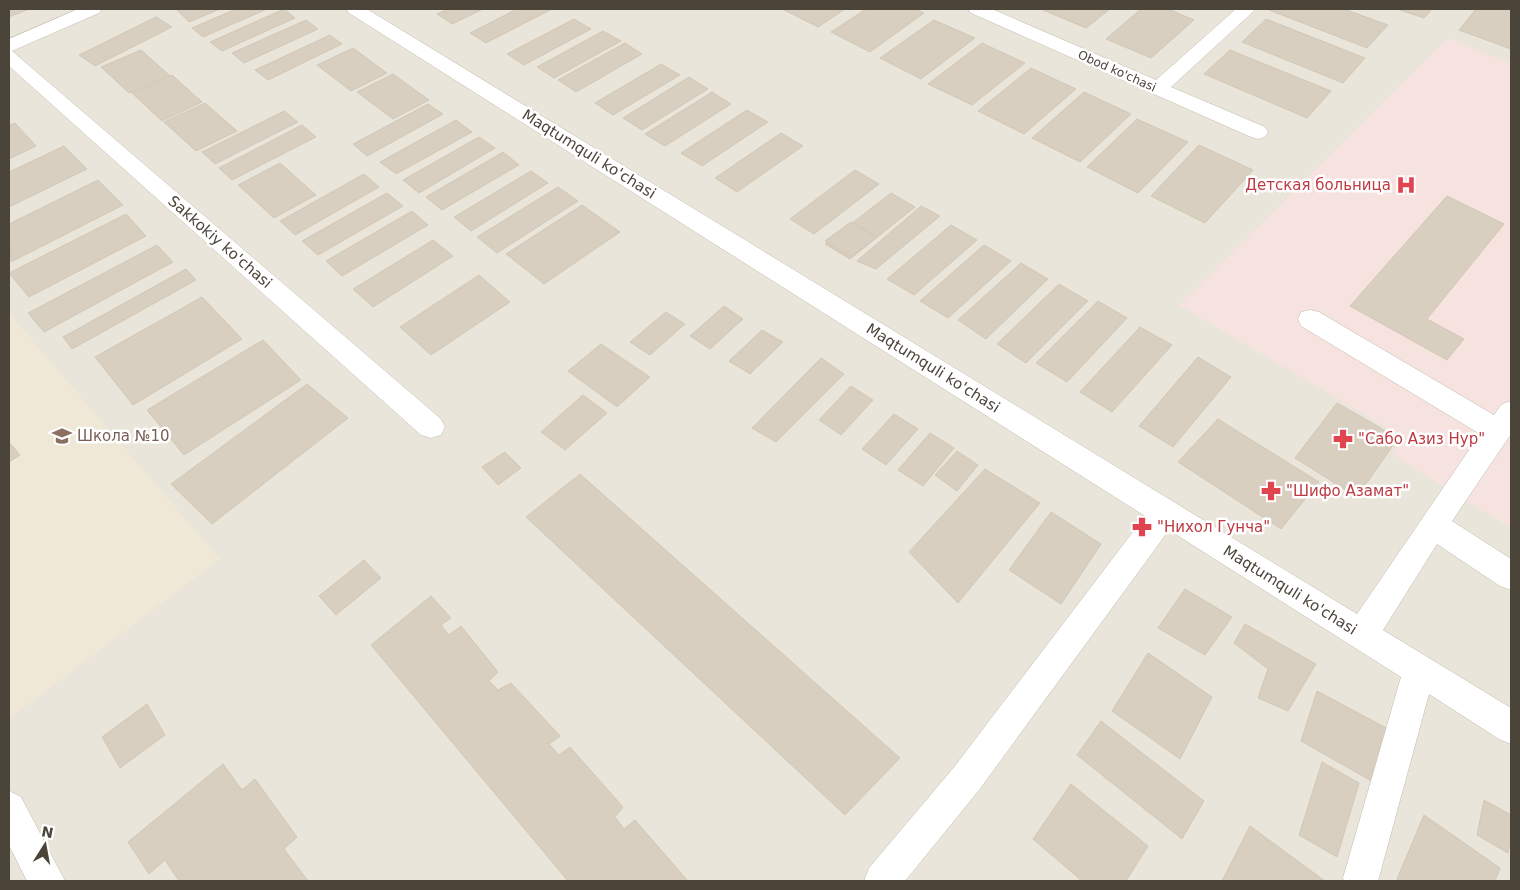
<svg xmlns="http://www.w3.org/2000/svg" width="1520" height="890" font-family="'DejaVu Sans',sans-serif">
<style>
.residential{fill:#eae5da}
.education{fill:#efe8d6}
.medical{fill:#f6e3e0}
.building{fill:#d8cfc1;stroke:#d3c7b4}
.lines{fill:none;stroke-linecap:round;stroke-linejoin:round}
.minor-casing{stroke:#c2bbae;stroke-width:1}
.minor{fill:#fff;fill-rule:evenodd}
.labels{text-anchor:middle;stroke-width:5;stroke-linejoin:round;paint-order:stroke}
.far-street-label{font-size:12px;fill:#4b4439;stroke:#fff}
.street-label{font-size:15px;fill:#4b4439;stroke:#fff}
.health-label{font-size:15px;fill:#be3a42;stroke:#fff;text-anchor:start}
.education-label{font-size:15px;fill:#785e54;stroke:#fff;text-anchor:start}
</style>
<rect width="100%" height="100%" fill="#f6f3ec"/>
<rect class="residential" x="9" y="9" width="1502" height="872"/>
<polygon class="education" points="9,313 220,559 9,719"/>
<polygon class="medical" points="1448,38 1511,64 1511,528 1392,454 1404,438 1179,305"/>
<g class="building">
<polygon points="9,9 29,9 9,17"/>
<polygon points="181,9 220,9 189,22 177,10"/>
<polygon points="236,9 267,9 203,37 192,28"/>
<polygon points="284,9 295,18 222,51 210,42"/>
<polygon points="448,9 483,9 452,24 437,14"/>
<polygon points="517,9 552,9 486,43 470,33"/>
<polygon points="782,9 845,9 818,27"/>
<polygon points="866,9 914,9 924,13 870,52 831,32"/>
<polygon points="1045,9 1110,9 1086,28 1043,10"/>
<polygon points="1141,9 1168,9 1194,20 1151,58 1106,39"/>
<polygon points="1271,9 1344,9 1388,25 1367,48 1269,10"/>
<polygon points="1397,9 1432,9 1424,18"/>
<polygon points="1476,9 1511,9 1511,49 1459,30"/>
<polygon points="156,17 172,27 95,66 79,55"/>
<polygon points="574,19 591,29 524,65 507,54"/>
<polygon points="1266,19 1365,58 1343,83 1242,42"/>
<polygon points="306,20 318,29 244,63 232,53"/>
<polygon points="934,20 975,38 921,79 880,58"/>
<polygon points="603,31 621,41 554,78 537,67"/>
<polygon points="330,35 342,44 268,80 255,70"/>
<polygon points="625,43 642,54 576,92 558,80"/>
<polygon points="982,43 1025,63 972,105 928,84"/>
<polygon points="353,48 387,73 351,91 317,65"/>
<polygon points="141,50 169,75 129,93 101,67"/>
<polygon points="1230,50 1331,91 1307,118 1204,74"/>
<polygon points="661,64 680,75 613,115 595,103"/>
<polygon points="1031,68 1076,89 1024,134 978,111"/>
<polygon points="393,74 429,100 393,119 357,92"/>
<polygon points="172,75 202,102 162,121 132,93"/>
<polygon points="689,77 708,89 642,130 623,118"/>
<polygon points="712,92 731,104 665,146 645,134"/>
<polygon points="1084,92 1131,114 1080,162 1032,138"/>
<polygon points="205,103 237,131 196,151 164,122"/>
<polygon points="428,104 443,114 367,156 353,144"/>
<polygon points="747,110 768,122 702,166 681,153"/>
<polygon points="284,111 298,122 215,164 202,152"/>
<polygon points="1137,119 1188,142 1138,193 1087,167"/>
<polygon points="456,120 472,132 396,174 380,162"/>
<polygon points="15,123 36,146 9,159 9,125"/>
<polygon points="302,125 316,137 232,180 219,168"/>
<polygon points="781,133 803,146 737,192 715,178"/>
<polygon points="479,137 495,148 419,193 403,180"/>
<polygon points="1199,145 1253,170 1205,223 1151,196"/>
<polygon points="64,146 87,169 9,207 9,172"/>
<polygon points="503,152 519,165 442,210 426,197"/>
<polygon points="280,163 316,195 274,218 238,185"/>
<polygon points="855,170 879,184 814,234 790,219"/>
<polygon points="531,171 548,183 471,231 454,217"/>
<polygon points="364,174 379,187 295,235 280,221"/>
<polygon points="98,180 123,205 11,262 9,224"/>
<polygon points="558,187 578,201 497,253 477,237"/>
<polygon points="387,193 403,206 318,255 302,241"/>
<polygon points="891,193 915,207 850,259 825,244"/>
<polygon points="1447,196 1504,224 1427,319 1464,339 1447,360 1350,306"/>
<polygon points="582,205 620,232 544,284 506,254"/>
<polygon points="921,206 940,216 876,269 857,261"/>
<polygon points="412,211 428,225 342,276 326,261"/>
<polygon points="126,214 146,236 29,297 9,273"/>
<polygon points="851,222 877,237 850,257 825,241"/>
<polygon points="951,225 977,240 914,295 887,279"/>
<polygon points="433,240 453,256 373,307 353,289"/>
<polygon points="157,245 173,262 44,332 28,313"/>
<polygon points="984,245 1011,261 948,318 920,301"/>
<polygon points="1021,263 1048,279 986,339 958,320"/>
<polygon points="186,269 196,280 72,349 63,337"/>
<polygon points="479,275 510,302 431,355 400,327"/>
<polygon points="1059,284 1088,301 1026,363 997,344"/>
<polygon points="202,297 242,339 133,405 95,357"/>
<polygon points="1098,301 1127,318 1067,382 1036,363"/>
<polygon points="724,306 743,319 710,349 690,336"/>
<polygon points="666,312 685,324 650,355 630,342"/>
<polygon points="1140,327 1172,345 1112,412 1080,392"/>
<polygon points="762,330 783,342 750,374 729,361"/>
<polygon points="263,340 301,380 184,455 147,410"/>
<polygon points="601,344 650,377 617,407 568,371"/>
<polygon points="1198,357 1231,377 1173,447 1139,426"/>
<polygon points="821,358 844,374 776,442 752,428"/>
<polygon points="307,384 348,418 212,524 171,484"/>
<polygon points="851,386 873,400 841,435 819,420"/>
<polygon points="583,395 607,413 565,450 541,432"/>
<polygon points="1337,403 1398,438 1357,497 1295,458"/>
<polygon points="894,414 918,429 886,465 862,449"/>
<polygon points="1218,419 1319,482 1281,529 1178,462"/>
<polygon points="930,433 954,448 923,486 898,470"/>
<polygon points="9,442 20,455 9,462"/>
<polygon points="957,451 978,465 957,491 935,475"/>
<polygon points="505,452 521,468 498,485 482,467"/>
<polygon points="985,469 1040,503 958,603 909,552"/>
<polygon points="580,474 900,758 845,815 526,517"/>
<polygon points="1051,512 1101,544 1061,604 1009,570"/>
<polygon points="364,560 381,578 336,615 319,596"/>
<polygon points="1185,589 1232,617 1205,655 1158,628"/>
<polygon points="431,596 451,618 441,625 449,635 461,626 498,672 489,681 498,690 511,683 560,736 549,744 559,755 570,747 623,807 615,817 624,829 635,820 688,881 568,881 371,645"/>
<polygon points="1245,624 1316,664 1288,711 1258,698 1268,669 1234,643"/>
<polygon points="1148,653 1212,697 1180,759 1112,711"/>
<polygon points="1317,691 1390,730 1375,783 1301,741"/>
<polygon points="147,704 165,735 120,768 102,737"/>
<polygon points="1101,721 1204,801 1182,839 1077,755"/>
<polygon points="1322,762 1359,783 1337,857 1299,835"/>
<polygon points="223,764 242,790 255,779 297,837 284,849 308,881 179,881 165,860 149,874 128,842"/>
<polygon points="1071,784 1148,846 1126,881 1082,881 1033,839"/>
<polygon points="1484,800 1511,815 1511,837 1508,853 1477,835"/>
<polygon points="1424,815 1500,868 1495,881 1400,881 1397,879"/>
<polygon points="1250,826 1325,881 1222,881"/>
</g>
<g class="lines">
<defs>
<g id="minor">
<polygon points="78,9 102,9 99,13 12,51 441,419 445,427 441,435 431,438 421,435 9,66 9,39"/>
<polygon points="346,9 367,9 1357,614 1480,434 1301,326 1298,319 1301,312 1310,310 1319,312 1494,415 1502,404 1511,401 1511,434 1452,521 1511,559 1511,590 1500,586 1437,544 1383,630 1511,708 1511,744 1499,739 1429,694 1378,881 1344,881 1343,878 1401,677 1169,530 979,790 905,881 864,881 869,868 955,766 1145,516 349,13"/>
<polygon points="968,9 992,9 1156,80 1236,9 1256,9 1171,87 1265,127 1268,132 1265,137 1258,139 1251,137 971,13"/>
<polygon points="9,791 21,797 65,881 27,881 9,845"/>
</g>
</defs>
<use href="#minor" class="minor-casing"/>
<use href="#minor" class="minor"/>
</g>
<defs>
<symbol id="hospital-bare" viewBox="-9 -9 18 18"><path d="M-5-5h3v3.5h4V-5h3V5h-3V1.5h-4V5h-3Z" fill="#e0444e" stroke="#fff" stroke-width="2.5" paint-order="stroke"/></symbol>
<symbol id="school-bare" viewBox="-9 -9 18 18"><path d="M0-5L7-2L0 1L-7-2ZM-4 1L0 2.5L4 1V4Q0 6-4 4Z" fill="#8d6e63" stroke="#fff" stroke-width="2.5" paint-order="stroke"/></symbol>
<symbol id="pharmacy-bare" viewBox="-9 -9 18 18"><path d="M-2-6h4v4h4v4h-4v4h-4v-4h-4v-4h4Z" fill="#e0444e" stroke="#fff" stroke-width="2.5" paint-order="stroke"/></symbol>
</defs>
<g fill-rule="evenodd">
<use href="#hospital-bare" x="1392" y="171" width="28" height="28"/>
<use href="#school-bare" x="48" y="422" width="28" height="28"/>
<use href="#pharmacy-bare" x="1329" y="425" width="28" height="28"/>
<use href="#pharmacy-bare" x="1257" y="477" width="28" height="28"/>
<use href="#pharmacy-bare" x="1128" y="513" width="28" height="28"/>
</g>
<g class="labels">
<g class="far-street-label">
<text transform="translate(1117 71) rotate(24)" y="4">Obod ko'chasi</text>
</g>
<g class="street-label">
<text transform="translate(589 154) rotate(32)" y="5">Maqtumquli ko'chasi</text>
<text transform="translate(220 242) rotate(41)" y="5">Sakkokiy ko'chasi</text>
<text transform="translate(933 368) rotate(32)" y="5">Maqtumquli ko'chasi</text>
<text transform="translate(1290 590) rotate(32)" y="5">Maqtumquli ko'chasi</text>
</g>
<g class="health-label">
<text x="1391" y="190" text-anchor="end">Детская больница</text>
<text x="1358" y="444">"Сабо Азиз Нур"</text>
<text x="1286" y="496">"Шифо Азамат"</text>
<text x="1157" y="532">"Нихол Гунча"</text>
</g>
<g class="education-label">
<text x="77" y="441">Школа №10</text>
</g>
</g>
<rect width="1520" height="890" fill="none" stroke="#4b4439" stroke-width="20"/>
<g transform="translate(45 845) rotate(11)" stroke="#ffffff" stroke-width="4" paint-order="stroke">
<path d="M0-4L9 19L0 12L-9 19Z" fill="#4b4439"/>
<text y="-8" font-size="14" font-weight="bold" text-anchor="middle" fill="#4b4439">N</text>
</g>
</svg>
